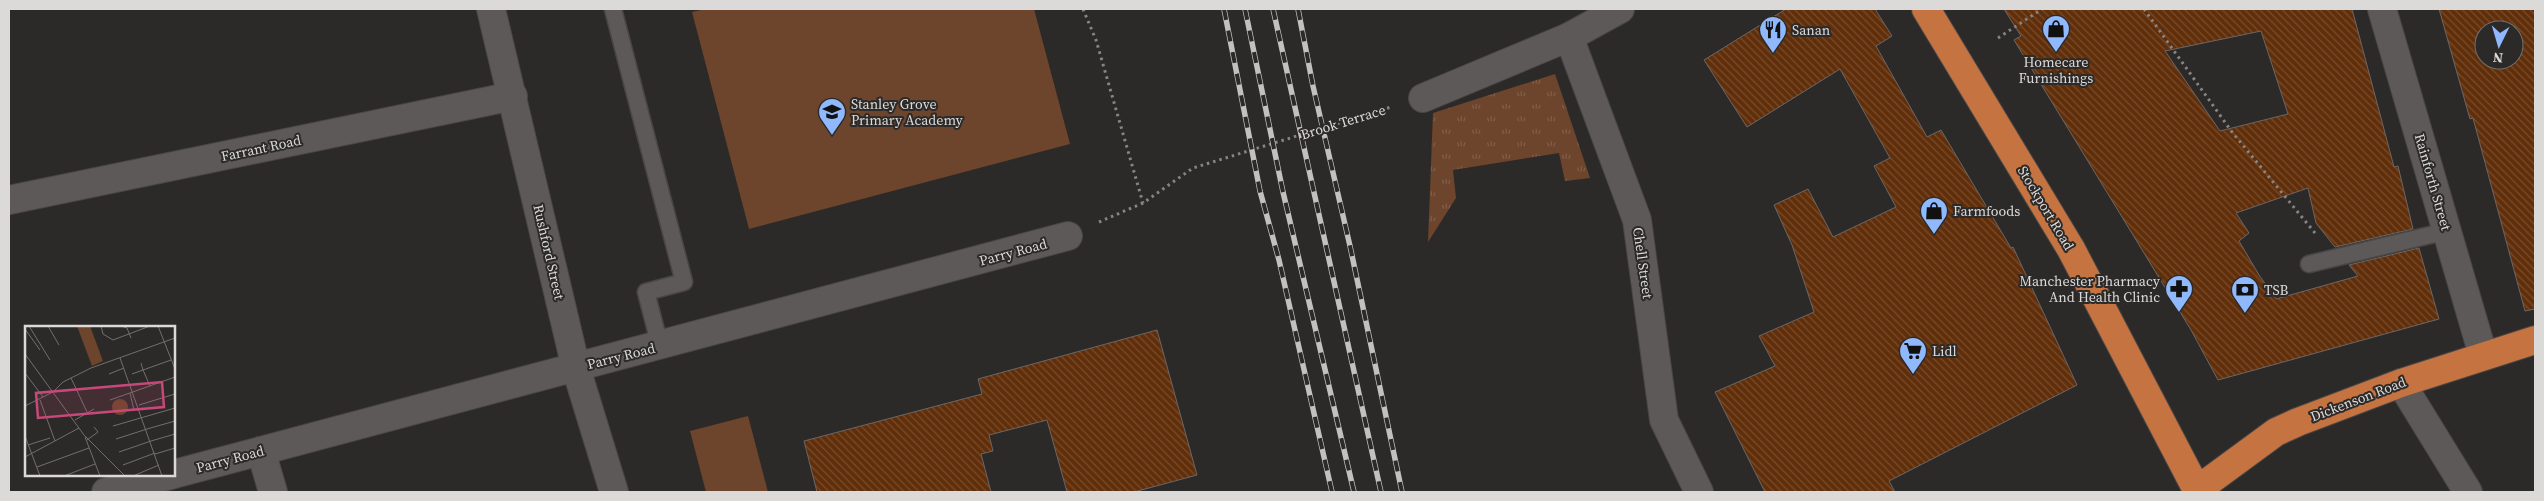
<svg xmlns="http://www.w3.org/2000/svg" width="2544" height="501" font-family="'Source Serif 4',serif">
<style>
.grass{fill:url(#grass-tufts)}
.garden{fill:#6d442c}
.building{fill:url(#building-back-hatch);stroke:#6b6766;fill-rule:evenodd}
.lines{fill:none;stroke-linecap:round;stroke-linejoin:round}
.lane-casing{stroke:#494645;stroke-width:19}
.street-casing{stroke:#494645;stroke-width:30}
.highway-casing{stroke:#494645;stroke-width:30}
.path{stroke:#878584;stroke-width:3;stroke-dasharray:2.5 4;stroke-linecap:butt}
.lane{stroke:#5d5958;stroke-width:16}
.street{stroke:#5d5958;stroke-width:28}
.highway{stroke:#c57341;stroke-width:28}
.rail-casing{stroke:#c3c1c0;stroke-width:5.5}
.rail{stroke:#2c2a28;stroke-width:4;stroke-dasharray:11;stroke-linecap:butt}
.labels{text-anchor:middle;stroke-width:4;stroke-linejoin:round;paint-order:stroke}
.poi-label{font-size:14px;fill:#dcdad9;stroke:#2c2a28;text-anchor:start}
.street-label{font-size:14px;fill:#dcdad9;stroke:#2c2a28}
.inset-road{fill:none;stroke:#72706f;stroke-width:1}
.view{fill:#c8487a;fill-opacity:0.15;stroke:#c8487a;stroke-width:2.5}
.inset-edge{fill:none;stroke:#dcdad9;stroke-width:2.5}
</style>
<defs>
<pattern id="grass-tufts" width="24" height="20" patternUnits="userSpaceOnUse" patternTransform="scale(1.25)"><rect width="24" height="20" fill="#6d442c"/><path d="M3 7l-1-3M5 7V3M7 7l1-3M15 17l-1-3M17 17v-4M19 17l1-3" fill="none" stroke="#815e4a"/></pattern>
<pattern id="building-back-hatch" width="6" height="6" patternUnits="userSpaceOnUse" patternTransform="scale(1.25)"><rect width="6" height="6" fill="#612e0a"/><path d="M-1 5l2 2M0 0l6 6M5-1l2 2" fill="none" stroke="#774c2d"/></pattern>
</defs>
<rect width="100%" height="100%" fill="#2c2a28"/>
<polygon class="grass" points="1555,74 1590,178 1565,181 1559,153 1453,170 1456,198 1428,242 1433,113"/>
<g class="garden">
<polygon points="706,9 1034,9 1070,144 749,229 692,12"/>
<polygon points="748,416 768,492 706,492 690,431"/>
</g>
<g class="building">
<polygon points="1786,9 1875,9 1892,36 1876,46 1927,137 1941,130 2011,248 2013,247 2077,385 1889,481 1895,492 1765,492 1715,392 1775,366 1759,336 1814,312 1792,245 1774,205 1808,189 1833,237 1896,207 1874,166 1890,158 1840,69 1747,127 1704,60"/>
<path d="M2004 9H2352L2394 167 2398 166 2413 229 2335 247 2316 223 2308 188 2236 213 2249 233 2239 241 2259 275 2276 299 2358 276 2349 265 2419 248 2439 319 2218 380 2191 330 2014 40 2021 36ZM2261 31 2288 114 2220 131 2165 51Z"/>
<path d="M2439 9H2535V309L2525 311 2473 118 2470 119ZM2484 30H2514V60H2484Z"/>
<polygon points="1157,330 1197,475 1134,492 1067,492 1047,420 989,435 993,451 981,454 991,492 817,492 804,441 982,394 978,379"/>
</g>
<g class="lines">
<defs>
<g id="lane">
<polyline points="613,9 684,282 646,292 660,346"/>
<polyline points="2309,264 2447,231"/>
</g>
<g id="street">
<polyline points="491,9 576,368 614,492"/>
<polyline points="2382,9 2483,355"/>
<polyline points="1569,37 1637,220 1664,420 1699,492"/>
<polyline points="1423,98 1569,37 1620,9"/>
<polyline points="9,200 513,96"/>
<polyline points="2401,383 2468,492"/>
<polyline points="261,451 273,492"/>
<polyline points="174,474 1068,236"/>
<polyline points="106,492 171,475"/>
</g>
<g id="highway">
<polyline points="1926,9 2071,249 2198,492"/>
<polyline points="2197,490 2276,432 2298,422 2401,383 2535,340"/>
</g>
</defs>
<use href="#lane" class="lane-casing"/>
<use href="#street" class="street-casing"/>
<use href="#highway" class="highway-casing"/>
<g class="path">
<polyline points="1083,9 1096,40 1143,203"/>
<polyline points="2144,9 2232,132 2315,233"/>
<polyline points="1998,38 2042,9"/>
<polyline points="1099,222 1143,203 1193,168 1391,107"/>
</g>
<use href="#lane" class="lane"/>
<use href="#street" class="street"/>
<use href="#highway" class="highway"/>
<defs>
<g id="rail">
<polyline points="1224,9 1260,191 1279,260 1332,492"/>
<polyline points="1245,9 1283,192 1354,492"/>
<polyline points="1273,9 1381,492"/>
<polyline points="1298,9 1313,86 1350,246 1402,492"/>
</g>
</defs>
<use href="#rail" class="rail-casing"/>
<use href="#rail" class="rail"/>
</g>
<defs>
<symbol id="shop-pin" viewBox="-11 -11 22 30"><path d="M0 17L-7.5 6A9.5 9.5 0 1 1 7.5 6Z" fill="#8fb8fd" stroke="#2c2a28"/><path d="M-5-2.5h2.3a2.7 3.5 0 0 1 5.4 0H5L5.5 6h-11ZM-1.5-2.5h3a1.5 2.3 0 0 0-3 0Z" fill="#111"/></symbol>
<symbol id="restaurant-pin" viewBox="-11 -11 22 30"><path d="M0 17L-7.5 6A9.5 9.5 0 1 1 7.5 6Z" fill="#8fb8fd" stroke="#2c2a28"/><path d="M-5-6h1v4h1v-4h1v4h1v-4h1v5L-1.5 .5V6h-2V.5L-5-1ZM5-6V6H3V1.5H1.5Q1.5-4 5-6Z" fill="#111"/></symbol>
<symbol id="school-pin" viewBox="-11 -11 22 30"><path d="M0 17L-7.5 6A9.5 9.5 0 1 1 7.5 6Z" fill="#8fb8fd" stroke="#2c2a28"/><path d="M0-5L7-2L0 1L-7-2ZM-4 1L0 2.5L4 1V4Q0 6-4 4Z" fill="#111"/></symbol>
<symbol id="pharmacy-pin" viewBox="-11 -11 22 30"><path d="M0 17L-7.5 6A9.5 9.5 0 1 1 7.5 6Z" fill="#8fb8fd" stroke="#2c2a28"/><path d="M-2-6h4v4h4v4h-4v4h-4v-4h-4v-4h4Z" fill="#111"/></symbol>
<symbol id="bank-pin" viewBox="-11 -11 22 30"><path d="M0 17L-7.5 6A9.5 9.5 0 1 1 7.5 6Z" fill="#8fb8fd" stroke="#2c2a28"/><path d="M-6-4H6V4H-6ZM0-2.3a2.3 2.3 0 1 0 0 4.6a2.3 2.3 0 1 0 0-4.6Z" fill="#111"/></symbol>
<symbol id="supermarket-pin" viewBox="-11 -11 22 30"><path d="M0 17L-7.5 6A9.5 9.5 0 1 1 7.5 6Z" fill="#8fb8fd" stroke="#2c2a28"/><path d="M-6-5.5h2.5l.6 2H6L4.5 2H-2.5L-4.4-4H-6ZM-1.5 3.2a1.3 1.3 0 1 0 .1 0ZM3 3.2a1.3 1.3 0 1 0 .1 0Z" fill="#111"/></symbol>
</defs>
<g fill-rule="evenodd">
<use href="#shop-pin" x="2040" y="13" width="32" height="43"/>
<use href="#restaurant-pin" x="1757" y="14" width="32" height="43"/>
<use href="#school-pin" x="816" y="96" width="32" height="43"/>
<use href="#shop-pin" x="1918" y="195" width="32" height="43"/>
<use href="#pharmacy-pin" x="2163" y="273" width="32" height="43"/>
<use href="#bank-pin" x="2229" y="274" width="32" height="43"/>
<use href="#supermarket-pin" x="1897" y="335" width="32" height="43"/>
</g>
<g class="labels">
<g class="poi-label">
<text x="1792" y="35">Sanan</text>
<text x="2056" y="67" text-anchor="middle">Homecare<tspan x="2056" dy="16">Furnishings</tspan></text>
<text x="851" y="109">Stanley Grove<tspan x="851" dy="16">Primary Academy</tspan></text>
<text x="1953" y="216">Farmfoods</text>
<text x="2160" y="286" text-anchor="end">Manchester Pharmacy<tspan x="2160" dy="16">And Health Clinic</tspan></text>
<text x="2264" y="295">TSB</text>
<text x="1932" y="356">Lidl</text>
</g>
<g class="street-label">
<text transform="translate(1343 122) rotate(-17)" y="5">Brook Terrace</text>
<text transform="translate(261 148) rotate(-12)" y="5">Farrant Road</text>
<text transform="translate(2433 182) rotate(74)" y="5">Rainforth Street</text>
<text transform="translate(2046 208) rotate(59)" y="5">Stockport Road</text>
<text transform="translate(549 252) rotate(77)" y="5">Rushford Street</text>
<text transform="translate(1013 252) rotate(-15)" y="5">Parry Road</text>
<text transform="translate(1643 263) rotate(82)" y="5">Chell Street</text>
<text transform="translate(621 356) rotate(-14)" y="5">Parry Road</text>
<text transform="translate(2358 399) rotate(-21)" y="5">Dickenson Road</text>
<text transform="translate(230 459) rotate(-15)" y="5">Parry Road</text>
</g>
</g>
<g transform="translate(25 326)">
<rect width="150" height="150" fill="#2c2a28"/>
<path d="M52 0H65L78 35 67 40Z" fill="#6d442c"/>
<path d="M87 81a8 8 0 1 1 16 0a8 8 0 1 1-16 0Z" fill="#6d442c"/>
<path class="inset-road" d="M4 0 25 34M23 0 34 19M76 0 78 8 88 14 125 0M96 0 102 2 106 12M133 0 150 43M0 3 15 24M0 28 59 109 100 150M95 32 137 150M0 47 18 71M84 48 99 42M107 48 118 44 116 37M46 52 62 86M125 60 118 44 146 34M28 66 38 56 66 42 150 12M105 67 109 84M15 74 30 115M85 74 150 51M114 79 150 68M0 80 28 66M50 94 69 83M88 100 150 82M122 103 150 95M0 110 15 150M60 111 75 150M91 113 122 103M62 114 73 106 69 101M126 115 150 108M3 119 25 112M94 126 126 115M130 128 150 122M0 131 54 102M98 139 130 127M12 141 64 122M39 150 70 138M108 150 134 139"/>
<path class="view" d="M137 56 139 81 13 92 11 67Z"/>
<rect width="150" height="150" class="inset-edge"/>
</g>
<rect width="2544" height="501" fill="none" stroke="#dcdad9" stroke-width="20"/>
<g transform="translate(2499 45) rotate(185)"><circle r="24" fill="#2c2a28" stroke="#72706f"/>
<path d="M0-4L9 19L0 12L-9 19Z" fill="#8fb8fd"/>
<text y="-8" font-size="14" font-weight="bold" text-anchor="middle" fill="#dcdad9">N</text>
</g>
</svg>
